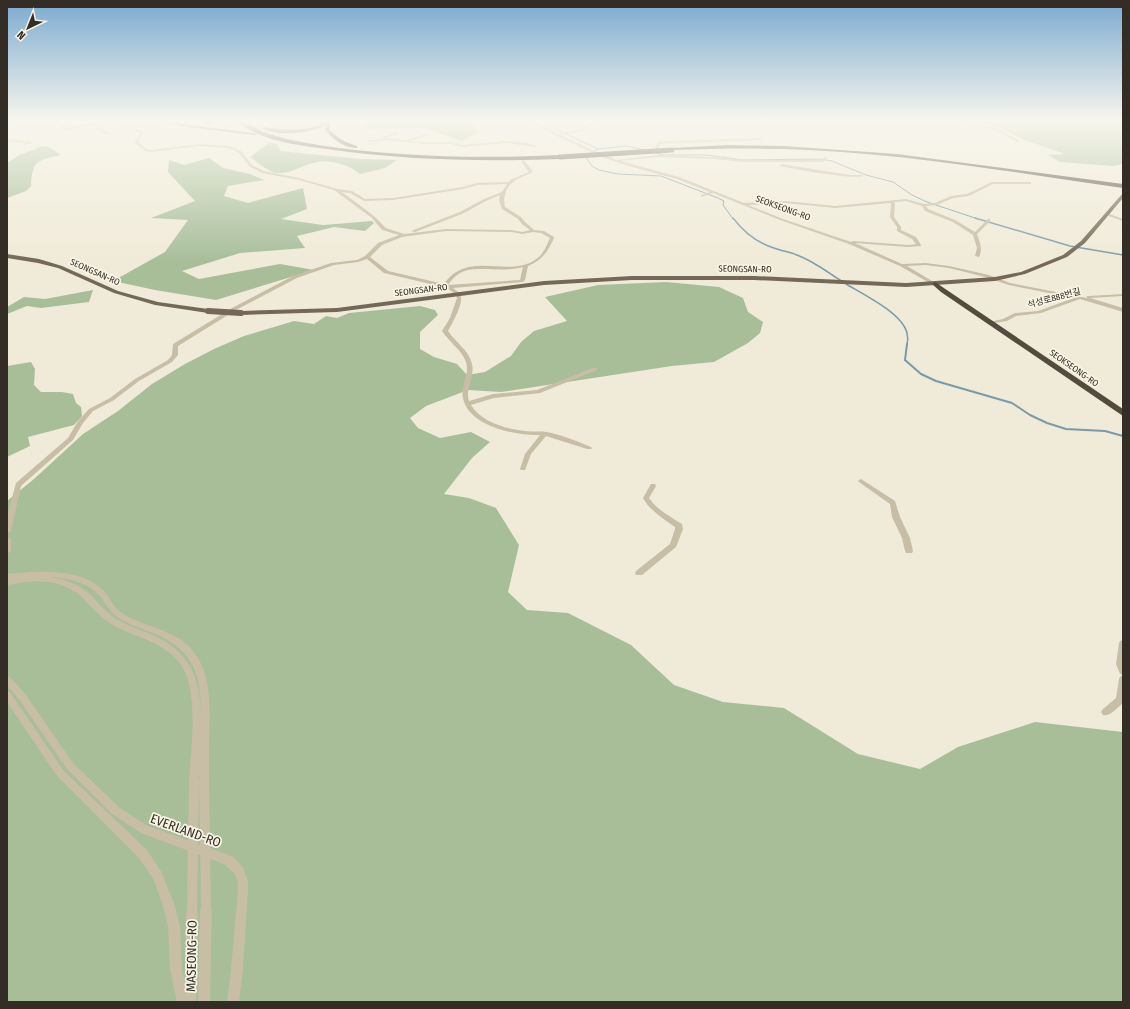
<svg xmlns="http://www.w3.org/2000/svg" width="1130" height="1009" font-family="'Fira Sans Condensed','Noto Sans KR',sans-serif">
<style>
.green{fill:#a7be99}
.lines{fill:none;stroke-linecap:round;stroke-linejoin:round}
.stream-far2{stroke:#789bab;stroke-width:1}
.stream-far1{stroke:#789bab;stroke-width:1.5}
.stream{stroke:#789bab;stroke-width:2}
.minor{fill:#c7bea5;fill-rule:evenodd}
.major{fill:#746957;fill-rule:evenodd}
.highway{fill:#544a3d;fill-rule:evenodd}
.minor-bridge{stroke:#c7bea5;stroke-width:10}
.major-bridge{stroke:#746957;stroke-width:6}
.highway-bridge{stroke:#544a3d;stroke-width:5}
.labels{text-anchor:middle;stroke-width:3.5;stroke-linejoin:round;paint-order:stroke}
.far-street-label{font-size:9px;fill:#332d26;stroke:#f8f4e4}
.near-street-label{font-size:13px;fill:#332d26;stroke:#f8f4e4}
</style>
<rect width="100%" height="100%" fill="#f0ebd8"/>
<g class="green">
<polygon points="361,121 470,121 478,132 462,141 424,128 368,129"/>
<polygon points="988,121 1123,121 1123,164 1113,166 1060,162 1048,155 1065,154 1022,139 996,126 982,122"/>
<path d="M270 142 278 145 280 151 360 159 397 160 385 168 360 174C347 164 330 159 313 163 300 166 291 174 277 173 269 172 257 162 250 157Z"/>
<path d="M47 146 61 155C37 160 32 161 31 186L26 191 7 198V163L19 155 36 149 37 147Z"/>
<polygon points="209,158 223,168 250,174 264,180 228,186 224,196 248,203 303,188 307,209 281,219 323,225 372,221 374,223 365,231 334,227 297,236 305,248 240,253 182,271 199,279 280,264 314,270 216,300 155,290 113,281 165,252 188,220 151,218 195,201 168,172 169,160 184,165"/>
<polygon points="666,282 719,287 743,298 748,312 763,322 760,333 748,343 714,362 672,366 501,392 468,390 426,406 410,418 418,428 440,438 471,432 490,442 472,458 444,494 469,498 496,508 519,545 508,592 527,610 568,613 631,645 674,685 723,702 784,708 858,754 920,769 958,747 1035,722 1123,732 1123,1002 7,1002 7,501 34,479 83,434 118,411 152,384 185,364 214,349 244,336 294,321 314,324 326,316 337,318 349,313 420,306 435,310 438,315 420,332 420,349 434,357 457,364 467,375 485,372 511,356 521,342 534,331 567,321 545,297 598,285"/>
<polygon points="93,290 89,302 41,308 27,306 7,314 7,307 24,297 45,299"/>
<polygon points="31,362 35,369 34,385 41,392 62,392 73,394 76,403 81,407 82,416 74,425 28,437 30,446 7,457 7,366"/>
</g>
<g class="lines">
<g class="stream-far2">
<polyline points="539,121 598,149 593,152"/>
<polyline points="598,149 626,146 644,150"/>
<polyline points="656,153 663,155 707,155 743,160 820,159 832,161 866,175 893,182 912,195 927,202 978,219"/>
<polyline points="588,156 587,159 592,166 599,170 618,174 661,176 718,198 724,201 723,205 733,219"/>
</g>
<g class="stream-far1">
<path d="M733 218C743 231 757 243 774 248 782 251 790 252 797 255 813 261 826 271 840 280"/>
<polyline points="975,218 1070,246 1123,255"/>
<path d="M846 284C863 294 902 313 907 333 908 337 908 341 907 345"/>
</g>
<polyline class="stream" points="907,344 905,360 921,374 936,381 1012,403 1030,415 1047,423 1066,429 1105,431 1123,436"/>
<g class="minor">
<polygon points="7,121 14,121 7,123"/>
<polygon points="67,121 73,121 61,124 67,128 89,123 91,122 89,121 93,121 96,123 94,124 110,134 107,135 91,125 66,130 56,124"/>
<polygon points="105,121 111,121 109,122"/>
<path d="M113 121H118L144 132 138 142 147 149 151 150 199 144 230 146 241 151 252 165 264 171 299 178 337 189 352 191 365 199 393 198 463 187 477 183 509 182 510 180 529 172 521 161 524 160 533 172C527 176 518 177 513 182 505 188 503 199 505 207L521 217 525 222 534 230 544 231 554 237V238C548 252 542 260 528 266L525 280 523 282 453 288C457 291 461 293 461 298 462 306 452 324 448 331 455 342 469 350 472 364 475 377 465 389 469 401L493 394 537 390 593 368H597V370L540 393 494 398 471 405C481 422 506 429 525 431 533 432 540 431 547 432 562 435 577 441 591 447L592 448 591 449H587L546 436 531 454 525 470H521L520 469 525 454 540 435C516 436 468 426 463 398 460 386 470 375 466 362 462 350 449 342 442 331L450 318 457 298 455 294 447 288 384 273 367 259 358 262 334 265 297 278 236 310 178 346V355L172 362 139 381 114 400 93 411 83 423 73 440 21 486 11 531 7 533V516L16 483 68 438 78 421 89 409 110 398 135 379 168 360 172 355 173 344 232 308 293 276 331 263 357 260 365 256 378 243 399 235 382 230 372 218 334 190 299 180 262 173 250 167 239 153 229 148 199 146 151 152 145 151 134 142 141 133ZM507 184 502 192 484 199 460 212 411 231 415 232 462 214 486 201 500 195 499 200 502 209 518 219 522 224 530 230 522 232 512 230 446 229 404 234 386 228 374 216 342 192 350 193 364 201 393 200 463 189 477 185ZM446 231 512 232 522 234 533 232 541 233 550 238C547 244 545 250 541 255 514 283 470 247 444 284L388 271 370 257 382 245 402 237ZM523 267 520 280 448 285C460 268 470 269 489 269 500 270 512 270 523 267Z"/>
<path d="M530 121H534L558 134 582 129 593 121H597C588 131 574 133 561 135L594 151 617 160 658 155 714 157 743 160H822L825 157 828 158 823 162H743L714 159 658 157 620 161 679 177 744 203 785 201 835 206 906 199 924 204 935 203 951 196 967 194 992 182H1031V184H993L969 196 953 198 937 205 926 206 928 209 955 220 975 232 988 219H990V221L977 234C980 243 983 249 979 257L975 256 977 248 973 235 953 222 925 211 922 206 906 201 894 202 895 204 894 217 901 227V230L916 237 921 245V246L908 247 855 243 902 264 926 263 949 266 989 275 1010 283 1087 298V296H1089L1123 294V296L1090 298 1123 308V312L1080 299 1041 313 1016 316 1007 321 989 324V322L1003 319 1015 313 1038 311 1074 298 1009 285 985 277 949 268 926 265 907 266 937 284 933 285 900 266 849 244 780 220 713 193 701 197V195L710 192 677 179 629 166 602 157 556 136ZM785 203 835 208 890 203 891 204 890 217 897 227V231L912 239 916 244 908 245 853 241 851 242 783 219 748 205Z"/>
<polygon points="966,121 970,121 970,123 972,124 997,128 1020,141 1017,142 995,130 967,125"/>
<polygon points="397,132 398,134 384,138 382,137"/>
<polygon points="425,134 426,136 410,141 424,142 451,142 463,145 507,141 527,143 537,146 535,147 507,143 463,147 451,144 424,144 385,140 369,142 367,141 385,138 406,140"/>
<polygon points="761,138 762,140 660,144 659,148 662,153 660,154 655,148 658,142 667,141"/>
<polygon points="7,139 30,142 32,143 30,144 7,141"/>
<path d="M781 164 850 175H862L864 176C853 180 794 169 780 166Z"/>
<polygon points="1107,213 1123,219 1123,221 1106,215 1106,213"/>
<polygon points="861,479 895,501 900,517 910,538 913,551 912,553 906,553 905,551 902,538 892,517 890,504 859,482 858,481 859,480"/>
<path d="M651 484H655L656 486 649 498C657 510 671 517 682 524L683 529 676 547 642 575H636L635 573 636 571 670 544 675 529V527C664 519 650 511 643 498Z"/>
<polygon points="7,537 11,539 11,551 7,554"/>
<path d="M30 572C55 571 83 572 102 589 109 595 112 605 119 611 137 624 161 627 180 639 214 662 210 707 209 742 209 755 209 767 209 779L207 782 204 783 201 782 199 775 197 784 194 785 191 784 189 781C191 750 198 698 184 670 169 641 133 638 108 622 91 610 83 592 61 585 44 579 24 582 7 585V574ZM50 577C67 578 88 582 100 596 105 602 108 610 115 615 126 624 140 628 153 633 192 649 201 672 201 713 200 677 189 652 155 636 141 630 126 625 113 617 104 610 97 601 89 593 78 584 64 579 50 577Z"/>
<polygon points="1123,640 1123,675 1120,674 1116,664 1119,643 1120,641"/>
<polygon points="7,675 10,677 26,695 73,763 120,808 148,826 232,856 243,867 248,882 248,891 243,969 239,1002 227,1002 231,969 238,891 238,882 235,874 224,864 141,833 112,814 67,769 20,701 7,685"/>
<path d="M1123 675V703C1117 708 1110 717 1103 715L1101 712 1103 709 1116 698 1119 679 1120 677Z"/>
<polygon points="7,691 10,692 63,770 147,850 162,873 175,906 180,926 182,970 185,982 186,913 188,909 192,907 196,909 198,913 196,1002 177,1002 170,970 168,926 163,906 154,880 139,858 57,776 7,702"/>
<polygon points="206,904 210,906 212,910 210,1002 198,1002 200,910 202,906"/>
</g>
<g class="major">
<polygon points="1123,193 1123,198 1085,243 1067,257 1025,274 995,281 906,287 754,280 632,280 544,285 337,312 241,315 238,313 241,311 337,308 544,281 632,276 754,276 906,283 995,277 1021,272 1063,255 1081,241"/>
<polygon points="7,254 39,259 62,266 118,291 158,302 208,309 211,311 208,313 155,305 114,293 58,268 38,263 7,258"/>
</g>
<g class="highway">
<polygon points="162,121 257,134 255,135 186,127"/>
<polygon points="210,121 226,121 205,124 203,123"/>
<path d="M237 121C247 121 257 130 267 133 283 139 301 142 318 145 398 157 479 159 560 155L563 157 560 159C482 162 404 160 326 149 297 145 259 141 237 121Z"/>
<path d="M322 121H330L329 129C337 138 346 143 357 146V148C344 148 332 139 325 129L326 122 323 127C305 133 279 137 262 128L264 127C283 130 301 132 319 125Z"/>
<path d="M728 145 784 146 897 154 1123 184V188C1010 172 897 152 783 149 746 148 708 149 671 150L669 149 671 148Z"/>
<polygon points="935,282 1123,409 1123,416 941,292 932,284"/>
</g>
<g class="minor-bridge">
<polyline points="204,779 206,910"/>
<polyline points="192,913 194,781"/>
</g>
<polyline class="major-bridge" points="208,311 241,313"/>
<polyline class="highway-bridge" points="560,157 672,150"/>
</g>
<linearGradient id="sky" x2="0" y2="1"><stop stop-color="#7baad0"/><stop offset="0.46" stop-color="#f8f6ed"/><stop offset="1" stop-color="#f8f6ed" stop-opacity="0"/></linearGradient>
<rect width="1130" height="262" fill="url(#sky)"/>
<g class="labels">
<g class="far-street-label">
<text transform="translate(783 208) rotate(20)" y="3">SEOKSEONG-RO</text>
<text transform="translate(745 269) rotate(1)" y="3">SEONGSAN-RO</text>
<text transform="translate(95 272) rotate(24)" y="3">SEONGSAN-RO</text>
<text transform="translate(421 290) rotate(-7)" y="3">SEONGSAN-RO</text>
<text transform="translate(1054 298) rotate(-15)" y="3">석성로888번길</text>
<text transform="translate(1074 368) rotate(35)" y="3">SEOKSEONG-RO</text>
</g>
<g class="near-street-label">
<text transform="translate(186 830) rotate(20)" y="5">EVERLAND-RO</text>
<text transform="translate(191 956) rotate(-89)" y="5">MASEONG-RO</text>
</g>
</g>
<rect width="1130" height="1009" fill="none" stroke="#332d26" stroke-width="16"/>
<g transform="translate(28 28) rotate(223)" stroke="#f8f4e4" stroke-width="3" paint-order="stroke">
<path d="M0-3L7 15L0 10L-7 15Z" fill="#332d26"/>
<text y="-6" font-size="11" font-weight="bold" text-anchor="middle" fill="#332d26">N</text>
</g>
</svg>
